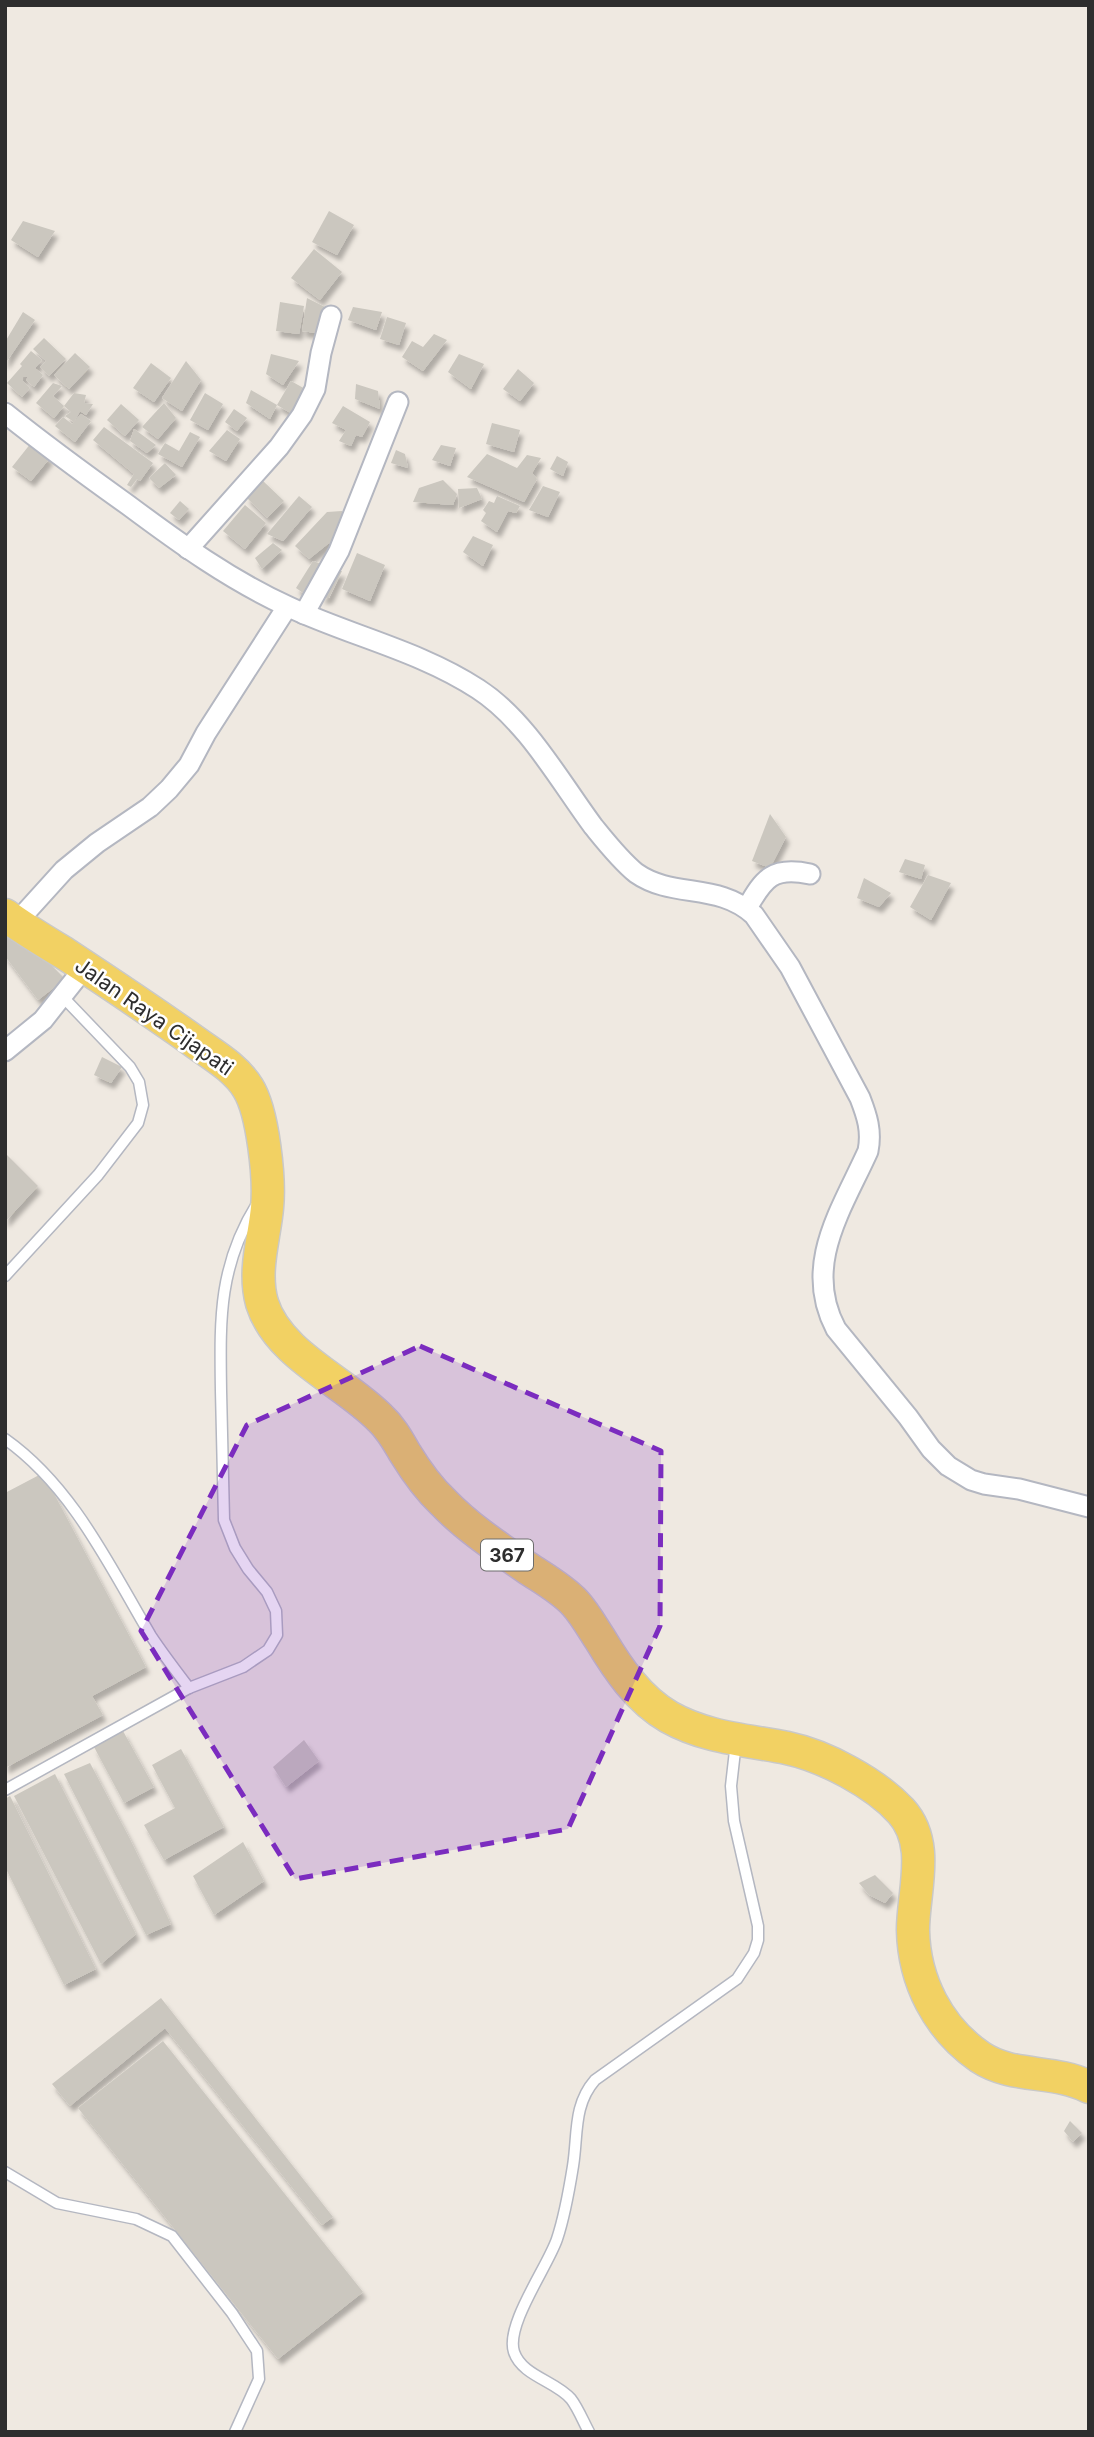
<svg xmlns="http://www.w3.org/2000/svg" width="1094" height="2437" font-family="Inter,sans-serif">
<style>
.building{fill:#cbc7bf;filter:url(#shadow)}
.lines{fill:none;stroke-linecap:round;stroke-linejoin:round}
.lane-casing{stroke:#b4b7c1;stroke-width:13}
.street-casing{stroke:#b4b7c1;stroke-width:23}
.primary-casing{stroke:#c9c9c9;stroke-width:35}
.lane{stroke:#fff;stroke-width:10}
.street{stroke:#fff;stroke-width:19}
.primary{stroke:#f2d163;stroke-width:32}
.marked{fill:#7b2cbf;fill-opacity:0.2;stroke:#7b2cbf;stroke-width:5;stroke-dasharray:14 9;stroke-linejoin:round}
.labels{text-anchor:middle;stroke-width:5;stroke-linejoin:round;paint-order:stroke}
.shield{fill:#fff;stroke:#6d6d6d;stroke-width:2}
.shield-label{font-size:19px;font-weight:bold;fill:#2e2e2e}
.street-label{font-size:21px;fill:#2e2e2e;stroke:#fff}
</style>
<defs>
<filter id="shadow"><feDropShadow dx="3.5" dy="6" stdDeviation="2" flood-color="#0004"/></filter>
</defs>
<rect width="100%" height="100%" fill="#efe9e1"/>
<g class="building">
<polygon points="329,211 354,225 337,255 312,242"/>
<polygon points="23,221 55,231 38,257 11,240"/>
<polygon points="314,249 342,272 320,300 291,278"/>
<polygon points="307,298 327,308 323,334 302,331"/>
<polygon points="280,302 304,306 299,334 276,331"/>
<polygon points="353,307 382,312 376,330 348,320"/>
<polygon points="23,312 35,320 5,364 5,342"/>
<polygon points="387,317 406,323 399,345 380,339"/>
<polygon points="434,334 447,340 423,371 402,357 412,341 423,347"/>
<polygon points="44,338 66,359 49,376 40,367 46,361 33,349"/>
<polygon points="31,351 42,360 35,368 43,375 34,387 26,380 28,377 23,377 23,381 30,388 22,397 7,383 22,366 20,364"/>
<polygon points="75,353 90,367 69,389 54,375"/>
<polygon points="271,354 299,361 283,385 266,374"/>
<polygon points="459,354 484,364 471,389 448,372"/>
<polygon points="186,361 201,380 182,411 162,398"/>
<polygon points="151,363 171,378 154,402 133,388"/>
<polygon points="518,369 534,383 520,401 503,389"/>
<polygon points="291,381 307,390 294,415 277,405"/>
<polygon points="53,383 62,386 53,396 64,406 54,418 36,403"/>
<polygon points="356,384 378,391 380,409 355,399"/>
<polygon points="251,390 277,405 270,419 246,403"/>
<polygon points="74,393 86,395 84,403 93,404 86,415 80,411 74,422 65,416 71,412 64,406"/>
<polygon points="205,393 223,404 208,430 190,420"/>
<polygon points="164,403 176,418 158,439 142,427"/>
<polygon points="121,404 139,420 125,436 107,420"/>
<polygon points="343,406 370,422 362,437 356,435 351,446 339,441 346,430 332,423"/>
<polygon points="234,409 247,418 237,431 225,422"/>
<polygon points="81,414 91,421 75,442 55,426 63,417 72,424"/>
<polygon points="492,423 520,430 514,452 486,444"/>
<polygon points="104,427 153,463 140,481 137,479 131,487 127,485 134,474 93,440"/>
<polygon points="134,429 156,445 147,453 130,441"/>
<polygon points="227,430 240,439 226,461 209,451"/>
<polygon points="190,432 200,437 182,467 158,454 165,443 179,451"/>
<polygon points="31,443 50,458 31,481 12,467"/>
<polygon points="441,445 456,448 450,466 432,460"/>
<polygon points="396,450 405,454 408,468 391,463"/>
<polygon points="487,454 517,468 527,455 541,458 532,473 537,479 524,502 467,477"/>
<polygon points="557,456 568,462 563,476 550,469"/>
<polygon points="165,463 176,475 159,488 149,478"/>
<polygon points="262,480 284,501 267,518 246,497"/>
<polygon points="443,480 457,494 453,505 413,502 419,488"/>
<polygon points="543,486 560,492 548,517 529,510"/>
<polygon points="477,488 482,499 459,508 458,489"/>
<polygon points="299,496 312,507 283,541 267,534"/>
<polygon points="497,496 520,506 516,513 508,511 497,532 481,521 486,513 483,510 489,501 494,503"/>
<polygon points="180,501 189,509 179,520 170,513"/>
<polygon points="245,505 266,523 245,549 223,531"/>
<polygon points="342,511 346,518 337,545 329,543 309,559 295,546 327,512"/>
<polygon points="473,536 493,545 483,566 463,552"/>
<polygon points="273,543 282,550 262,569 255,558"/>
<polygon points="357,553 385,565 370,601 342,589"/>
<polygon points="313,561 324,565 306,595 296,588"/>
<polygon points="333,571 342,571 329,598 321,598"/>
<polygon points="770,814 786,837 770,868 752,861"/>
<polygon points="905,859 925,865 921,879 899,872"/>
<polygon points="928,875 951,883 931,920 910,907"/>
<polygon points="864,878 891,893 879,907 857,898"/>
<polygon points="11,924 65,979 38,1000 5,956 5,929"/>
<polygon points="102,1057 122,1067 111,1083 94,1075"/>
<polygon points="5,1153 38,1186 5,1222"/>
<polygon points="43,1473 146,1667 92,1696 103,1715 5,1768 5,1493"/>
<polygon points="123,1731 154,1787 124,1803 94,1747"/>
<polygon points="304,1740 319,1761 286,1787 273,1767"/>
<polygon points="181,1749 224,1827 164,1860 144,1825 175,1808 152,1765"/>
<polygon points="90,1763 130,1839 171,1924 146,1935 64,1774"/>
<polygon points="55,1774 136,1934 101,1964 14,1796"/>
<polygon points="10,1796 96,1969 64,1985 5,1867 5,1799"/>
<polygon points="243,1842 264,1881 214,1915 193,1876"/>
<polygon points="875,1875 893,1893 885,1903 869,1895 859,1883"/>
<polygon points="161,1998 333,2217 322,2225 165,2028 70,2106 52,2084"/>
<polygon points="163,2041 363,2292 278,2359 78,2108"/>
<polygon points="1070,2121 1082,2133 1073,2142 1064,2131"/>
</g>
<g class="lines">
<defs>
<g id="lane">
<polyline points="5,1276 98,1175 138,1123 143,1105 139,1082 130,1067 62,996"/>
<path d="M5 1439C73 1487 110 1567 151 1636 163 1654 176 1671 189 1688"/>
<path d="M5 1790 189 1688 243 1667 268 1650 277 1635 276 1611 267 1592 248 1569 235 1548 224 1520C223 1477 222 1434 221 1391 220 1320 218 1267 257 1204"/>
<polyline points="5,2172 57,2203 136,2219 172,2236 232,2313 257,2351 259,2379 235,2432"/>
<path d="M589 2432C583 2421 578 2408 571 2399 556 2381 522 2376 514 2352 505 2325 548 2266 557 2239 565 2215 569 2191 573 2166 578 2135 573 2105 595 2080L737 1979 754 1953 758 1940V1926L734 1821 731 1786 736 1742"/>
</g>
<g id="street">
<path d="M5 413C45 445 86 475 128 505 179 543 230 580 289 607 351 636 420 651 478 689 526 720 559 780 593 826 606 842 620 860 636 873 673 899 718 882 754 915L790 967 860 1098C867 1116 872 1131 868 1151 842 1209 802 1265 836 1329L908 1417 931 1449 948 1466 971 1480 984 1484 1019 1489 1089 1507"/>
<polyline points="188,549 279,447 302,415 315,389 321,353 331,316"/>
<polyline points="304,614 339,551 398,402"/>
<path d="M747 908C764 878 773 866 810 874"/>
<polyline points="16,923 64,870 97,843 150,807 169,789 189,765 206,733 287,607"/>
<polyline points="5,1051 43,1020 85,967"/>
</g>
<path id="primary" d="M5 915C24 929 44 941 64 953 108 982 152 1011 195 1042 213 1055 236 1068 248 1088 263 1112 270 1179 267 1208 264 1240 253 1271 262 1303 278 1355 344 1381 380 1418 391 1428 398 1441 405 1453 416 1471 428 1488 443 1502 467 1527 497 1547 526 1567 542 1578 561 1588 575 1603 585 1614 592 1627 600 1639 618 1669 638 1699 669 1717 706 1738 747 1740 787 1748 825 1756 875 1783 901 1811 931 1844 913 1891 913 1930 914 1981 938 2028 980 2057 1013 2079 1054 2069 1089 2087"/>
</defs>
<use href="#lane" class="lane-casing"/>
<use href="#street" class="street-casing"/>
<use href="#primary" class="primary-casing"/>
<use href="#lane" class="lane"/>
<use href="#street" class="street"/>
<use href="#primary" class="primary"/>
</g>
<path class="marked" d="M420 1346 661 1451 660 1626 568 1829 295 1879 141 1631 247 1425Z"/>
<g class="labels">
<rect class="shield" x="481" y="1539.5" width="52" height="31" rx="5"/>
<g class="shield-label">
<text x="507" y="1562">367</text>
</g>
<g class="street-label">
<text transform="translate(154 1017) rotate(35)" y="7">Jalan Raya Cijapati</text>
</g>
</g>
<rect width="1094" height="2437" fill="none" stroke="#2e2e2e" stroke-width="14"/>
</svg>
